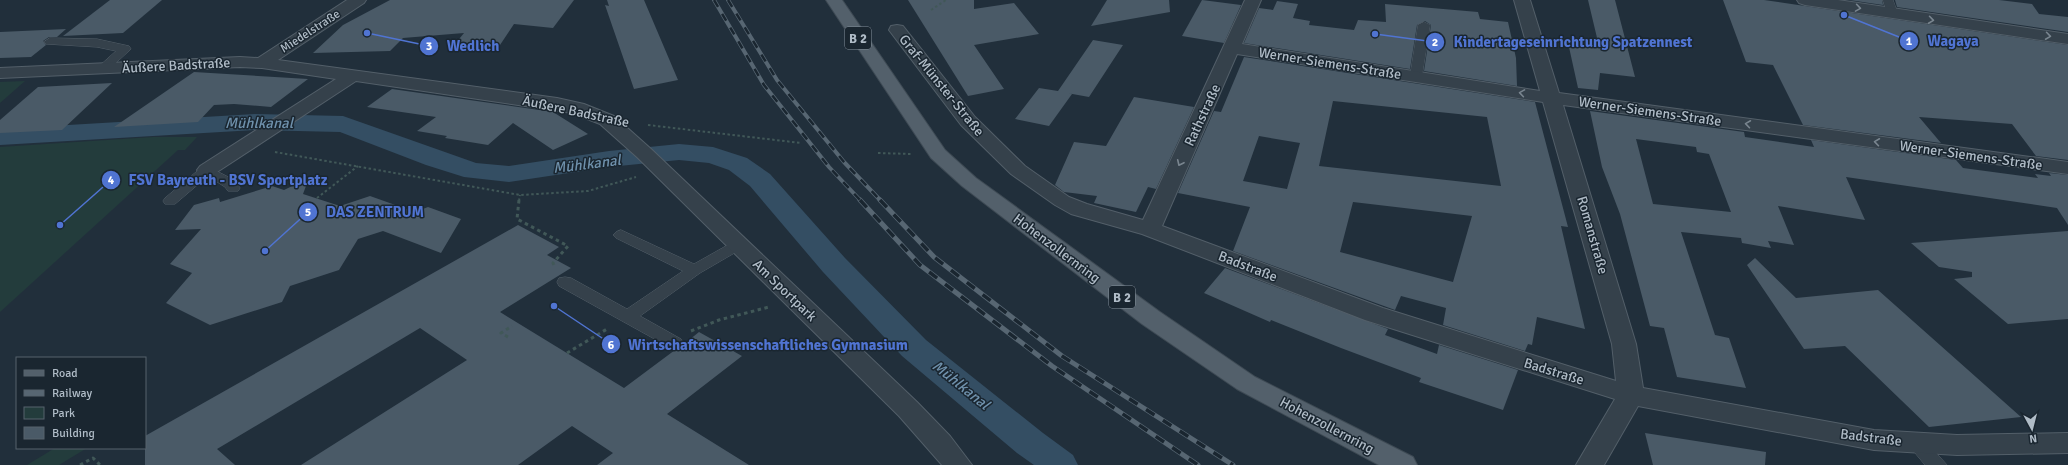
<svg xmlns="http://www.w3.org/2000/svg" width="2068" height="465" font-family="Signika,sans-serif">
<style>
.green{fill:#233c3c}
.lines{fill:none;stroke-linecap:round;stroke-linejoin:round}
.canal{fill:#344e63;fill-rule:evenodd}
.building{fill:#4a5a67;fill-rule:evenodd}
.service-casing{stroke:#535f69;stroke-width:1}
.minor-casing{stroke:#535f69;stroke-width:2}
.primary-casing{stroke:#3e4a54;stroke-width:2}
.path-far1{stroke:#415858;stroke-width:2;stroke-dasharray:2.5 2.5;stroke-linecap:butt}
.path{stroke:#415858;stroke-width:3;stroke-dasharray:3.5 3.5;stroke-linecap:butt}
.service{fill:#35414b;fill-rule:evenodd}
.minor{fill:#35414b;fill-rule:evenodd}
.primary{fill:#53606b;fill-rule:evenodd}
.rail-far1-casing{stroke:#576672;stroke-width:4}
.rail-casing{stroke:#576672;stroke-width:5}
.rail-far1{stroke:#1a2630;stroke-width:2.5;stroke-dasharray:8;stroke-linecap:butt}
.rail{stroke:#1a2630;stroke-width:3.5;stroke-dasharray:10;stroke-linecap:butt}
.oneway{stroke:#79858f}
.labels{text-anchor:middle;stroke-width:3;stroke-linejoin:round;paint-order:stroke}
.far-street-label{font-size:12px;fill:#b0bcc7;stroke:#1a2630}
.shield{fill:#1a2630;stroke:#838f9a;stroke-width:1}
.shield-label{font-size:13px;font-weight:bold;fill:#b0bcc7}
.street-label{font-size:14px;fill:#b0bcc7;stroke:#1a2630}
.water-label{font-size:15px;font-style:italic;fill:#6f91ac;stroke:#1a2630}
.leader{fill:none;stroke:#5074d2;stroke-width:1.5}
.callout-dot{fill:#5074d2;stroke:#1a2630;stroke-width:1.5}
.mark-label{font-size:12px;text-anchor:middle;font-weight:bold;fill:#fff}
.callout-label{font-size:15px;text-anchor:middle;font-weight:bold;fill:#5074d2;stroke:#1a2630;stroke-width:3;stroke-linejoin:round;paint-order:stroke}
</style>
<rect width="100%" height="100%" fill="#212f3b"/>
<g class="green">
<polygon points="25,81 0,103 0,82"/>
<polygon points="153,137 197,137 185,150 178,150 0,312 0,147"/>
<polygon points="55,448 87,448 59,465 27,465"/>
</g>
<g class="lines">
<polygon class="canal" points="255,114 343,116 476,163 509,166 609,151 679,144 713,147 747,158 770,174 845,258 926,340 1043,433 1073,455 1078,465 1034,465 1017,453 902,356 823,272 750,186 729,170 709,163 679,160 609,167 509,182 464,177 426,165 340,132 255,130 0,145 0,129"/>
</g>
<g class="building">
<polygon points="110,0 162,0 123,33 63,36"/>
<polygon points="390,0 574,0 553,28 514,24 498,48 451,49 464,33 403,38 390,51 313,53 343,25"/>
<polygon points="607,0 644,0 678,80 634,89 605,5 609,6"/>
<polygon points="908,0 974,0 974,9 1014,3 1039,34 974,45 1004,89 968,96"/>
<polygon points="1107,0 1169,0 1170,12 1091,26"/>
<polygon points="1202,0 1241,5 1224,43 1182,36"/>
<polygon points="1588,0 1615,0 1635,77 1600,73 1598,90 1578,88 1567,38 1598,42"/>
<polygon points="1723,0 1764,0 2068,45 2068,160 2036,156 2012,124 1919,117 1941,143 1803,125 1773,65 1746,62"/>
<polygon points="1849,0 1882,0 1883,5"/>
<polygon points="1895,0 1999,0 2032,4 2039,14 2068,17 2068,32 1897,7"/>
<polygon points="1277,1 1298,4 1293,18 1310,21 1309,25 1354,30 1358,20 1386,22 1385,4 1478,12 1480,19 1508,22 1516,58 1517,86 1424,71 1431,25 1425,21 1417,25 1410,69 1244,43 1259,8 1273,10"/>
<polygon points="66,29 57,37 49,37 43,41 46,45 31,57 0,58 0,32"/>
<polygon points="1093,40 1123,45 1089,97 1067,93 1072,94 1049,126 1015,119 1039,88 1058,91"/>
<path d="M1244 57 1535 102 1568 227 1561 226 1585 329 1537 317 1532 345 1528 344 1525 351 1443 325 1446 308 1401 296 1395 310 1233 251 1250 207 1178 193 1214 111 1221 112ZM1333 101 1487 117 1501 186 1319 166ZM1259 136 1300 143 1287 189 1243 181ZM1353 202 1472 216 1453 282 1340 252Z"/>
<polygon points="194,72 308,79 271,107 234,104 214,105 198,122 114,127"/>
<polygon points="112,83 62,130 0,133 0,120 38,87"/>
<polygon points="392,89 553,112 588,134 553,150 513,123 488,145 445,138 447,136 417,131 436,117 367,107"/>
<polygon points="1134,97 1194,107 1156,189 1148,187 1136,212 1094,203 1097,196 1064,192 1055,185 1074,142 1106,146"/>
<path d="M1590 111 1744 132 1745 137 1814 147 1811 140 1956 160 1963 168 2038 178 2035 174 2051 176 2049 173 2068 175V225L2057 208 1846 177 1865 220 1778 206 1794 245 1768 241 1771 248 1742 243 1741 238 1681 232 1715 335 1729 338 1746 388 1677 377 1664 328 1650 326 1620 214 1602 167ZM1636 139 1696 147 1697 152 1709 154 1731 212 1653 204Z"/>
<polygon points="309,178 303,194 340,206 370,196 415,212 428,207 461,219 441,253 383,231 358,239 339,270 290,286 282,302 210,325 166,303 192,273 170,264 201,229 175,230 194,205 219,198 220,202 272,186 284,190"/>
<polygon points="518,225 559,247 547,255 571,268 500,312 624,388 675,350 681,348 684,344 699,332 742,356 667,414 749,465 597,465 613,453 572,426 518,465 301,465 467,360 420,328 217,449 235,465 145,465 145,436"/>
<polygon points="2068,231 2068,319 2008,324 1954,279 1972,277 1972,272 1939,267 1911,243"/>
<polygon points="1755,258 1796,298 1878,290 2021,417 1929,427 1845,346 1804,349 1747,265"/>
<polygon points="1225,268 1388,329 1385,335 1437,354 1439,345 1518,370 1503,410 1419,382 1421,378 1341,348 1271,320 1270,322 1204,293"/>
<polygon points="1645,433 1766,452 1765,465 1653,465"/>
</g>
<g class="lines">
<defs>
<g id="service">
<polygon points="1883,0 1893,0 1898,14 1896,16 1888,16"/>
<polygon points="1424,22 1430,25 1422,76 1416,80 1410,76 1418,25"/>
<polygon points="50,38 97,39 129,46 131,49 107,71 103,72 97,68 116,51 97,47 46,44 44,42"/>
<polygon points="207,166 236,181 240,188 238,191 228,191 225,187 208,176 175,204 165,204 163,201 165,198 202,167"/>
<polygon points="621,230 694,264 733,242 743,242 746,245 743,248 700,273 640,316 681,339 683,343 681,347 675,349 669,347 559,286 557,282 559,278 565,277 571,278 627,309 683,271 616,238 613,235 616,232"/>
<polygon points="1915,435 1922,437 1947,465 1925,465 1906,442 1908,437"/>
</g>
<g id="minor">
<polygon points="347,0 366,0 364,3 278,60 557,98 584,104 614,116 651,149 917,402 950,436 972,465 942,465 899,416 637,157 600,124 572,113 356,81 214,174 207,176 200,174 197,170 200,166 336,79 262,68 240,67 0,78 0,68 240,57 258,58"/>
<path d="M1245 0H1261L1242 44 1540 91 1514 0H1530L1559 93 2068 162V174L1563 105 1636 344 1643 388 1874 430 1957 435 2068 433V453L1957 455 1874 450 1638 406 1604 465H1576L1615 399 1365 320 1142 234 1071 214 1055 205 1011 174 961 125 889 30 891 26 897 25 903 26 975 117 1025 166 1069 197 1087 204 1143 220ZM1237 54 1543 102 1612 344 1616 381 1383 308 1162 226Z"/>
<polygon points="1797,0 1838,0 2068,34 2068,44 1805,5 1799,3"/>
</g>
<polygon id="primary" points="826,0 842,0 945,150 976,178 1160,312 1255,377 1413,457 1417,465 1379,465 1237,389 1142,324 962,186 931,158"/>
</defs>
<use href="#service" class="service-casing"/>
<use href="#minor" class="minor-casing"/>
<use href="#primary" class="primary-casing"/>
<g class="path-far1">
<polyline points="931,10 946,0"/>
<polyline points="648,125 801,143"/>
<polyline points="275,152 520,195 588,191 636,177"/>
<polyline points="878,153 911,154"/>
<polyline points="317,198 358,166"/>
<polyline points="519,201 520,195"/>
</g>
<g class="path">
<polyline points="519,200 517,219 568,246 553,263 554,265"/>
<polyline points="691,331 719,320 769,307"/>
<polyline points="508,337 501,333 512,326"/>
<polyline points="567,353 607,329"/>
<polyline points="80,465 93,458 100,465"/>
</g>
<use href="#service" class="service"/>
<use href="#minor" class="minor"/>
<use href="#primary" class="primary"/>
<defs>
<g id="rail-far1">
<polyline points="714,0 764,85 829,167 861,201"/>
<polyline points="728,0 777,80 844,162 881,201"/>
</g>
<g id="rail">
<polyline points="860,200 920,265 1052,366 1198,465"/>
<polyline points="880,200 934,257 1062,356 1233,465"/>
</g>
</defs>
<use href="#rail-far1" class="rail-far1-casing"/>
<use href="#rail" class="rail-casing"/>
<use href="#rail-far1" class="rail-far1"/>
<use href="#rail" class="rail"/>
</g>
<defs><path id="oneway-chevron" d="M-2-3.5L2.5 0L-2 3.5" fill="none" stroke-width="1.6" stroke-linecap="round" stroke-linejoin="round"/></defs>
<g class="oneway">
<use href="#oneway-chevron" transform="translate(1858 8) rotate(9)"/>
<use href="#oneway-chevron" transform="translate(1931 20) rotate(8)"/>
<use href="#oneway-chevron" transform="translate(2048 36) rotate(8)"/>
<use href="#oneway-chevron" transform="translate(1522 93) rotate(-171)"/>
<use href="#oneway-chevron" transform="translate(1748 124) rotate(-172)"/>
<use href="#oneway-chevron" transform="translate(1877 142) rotate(-172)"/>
<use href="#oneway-chevron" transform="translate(1180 163) rotate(115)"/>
</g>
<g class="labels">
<g class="far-street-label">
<text transform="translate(310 31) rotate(-33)" y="4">Miedelstraße</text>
</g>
<g class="shield">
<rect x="845" y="27" width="26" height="22" rx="3"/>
<rect x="1109" y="286" width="26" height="22" rx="3"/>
</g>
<g class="shield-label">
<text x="858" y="43">B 2</text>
<text x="1122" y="302">B 2</text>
</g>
<g class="street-label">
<text transform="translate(1330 63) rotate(9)" y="5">Werner-Siemens-Straße</text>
<text transform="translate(176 65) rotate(-3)" y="5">Äußere Badstraße</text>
<text transform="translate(942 85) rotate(51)" y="5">Graf-Münster-Straße</text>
<text transform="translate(576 111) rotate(12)" y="5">Äußere Badstraße</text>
<text transform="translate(1650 111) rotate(8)" y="5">Werner-Siemens-Straße</text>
<text transform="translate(1202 115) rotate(-65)" y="5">Rathstraße</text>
<text transform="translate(1971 155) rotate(8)" y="5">Werner-Siemens-Straße</text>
<text transform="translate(1593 235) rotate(74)" y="5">Romanstraße</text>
<text transform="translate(1057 248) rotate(37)" y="5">Hohenzollernring</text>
<text transform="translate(1248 266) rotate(21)" y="5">Badstraße</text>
<text transform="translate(785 290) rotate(44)" y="5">Am Sportpark</text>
<text transform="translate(1554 371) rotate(17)" y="5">Badstraße</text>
<text transform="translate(1327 425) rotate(28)" y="5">Hohenzollernring</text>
<text transform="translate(1871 437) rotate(7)" y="5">Badstraße</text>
</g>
<g class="water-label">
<text x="259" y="128">Mühlkanal</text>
<text transform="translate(587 164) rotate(-7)" y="5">Mühlkanal</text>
<text transform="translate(961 385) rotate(39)" y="5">Mühlkanal</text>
</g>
</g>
<path class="leader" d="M1844 15L1909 41M1375 34L1435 42M367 33L429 46M60 225L111 180M265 251L308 212M554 306L611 344"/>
<g class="callout-dot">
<circle cx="1844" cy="15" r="4"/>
<circle cx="1375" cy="34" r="4"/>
<circle cx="367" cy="33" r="4"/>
<circle cx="60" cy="225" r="4"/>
<circle cx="265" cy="251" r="4"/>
<circle cx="554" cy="306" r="4"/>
<circle cx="1909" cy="41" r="10"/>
<circle cx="1435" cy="42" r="10"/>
<circle cx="429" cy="46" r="10"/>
<circle cx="111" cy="180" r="10"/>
<circle cx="308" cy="212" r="10"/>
<circle cx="611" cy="344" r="10"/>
</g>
<g class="mark-label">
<text x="1909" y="45">1</text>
<text x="1435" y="46">2</text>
<text x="429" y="50">3</text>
<text x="111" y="184">4</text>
<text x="308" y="216">5</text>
<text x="611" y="349">6</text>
</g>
<g class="callout-label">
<text x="1953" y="46">Wagaya</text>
<text x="1573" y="47">Kindertageseinrichtung Spatzennest</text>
<text x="473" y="51">Wedlich</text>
<text x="228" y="185">FSV Bayreuth - BSV Sportplatz</text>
<text x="375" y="217">DAS ZENTRUM</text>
<text x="768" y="350">Wirtschaftswissenschaftliches Gymnasium</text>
</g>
<rect x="16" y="357" width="130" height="92" fill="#1a2630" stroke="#56626c"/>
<rect x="24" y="370" width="20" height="6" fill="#53606b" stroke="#56626c"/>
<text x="52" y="377" font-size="12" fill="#b0bcc7">Road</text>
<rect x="24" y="390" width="20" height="6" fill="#576672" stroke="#56626c"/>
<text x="52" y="397" font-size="12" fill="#b0bcc7">Railway</text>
<rect x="24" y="407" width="20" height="12" fill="#233c3c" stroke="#56626c"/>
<text x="52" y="417" font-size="12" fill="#b0bcc7">Park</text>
<rect x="24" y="427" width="20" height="12" fill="#4a5a67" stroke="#56626c"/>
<text x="52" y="437" font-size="12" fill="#b0bcc7">Building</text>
<g transform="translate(2032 429) rotate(173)" stroke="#1a2630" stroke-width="3" paint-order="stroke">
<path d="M0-3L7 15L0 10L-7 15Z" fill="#b0bcc7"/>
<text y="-6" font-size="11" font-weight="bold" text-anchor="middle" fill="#b0bcc7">N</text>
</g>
</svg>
